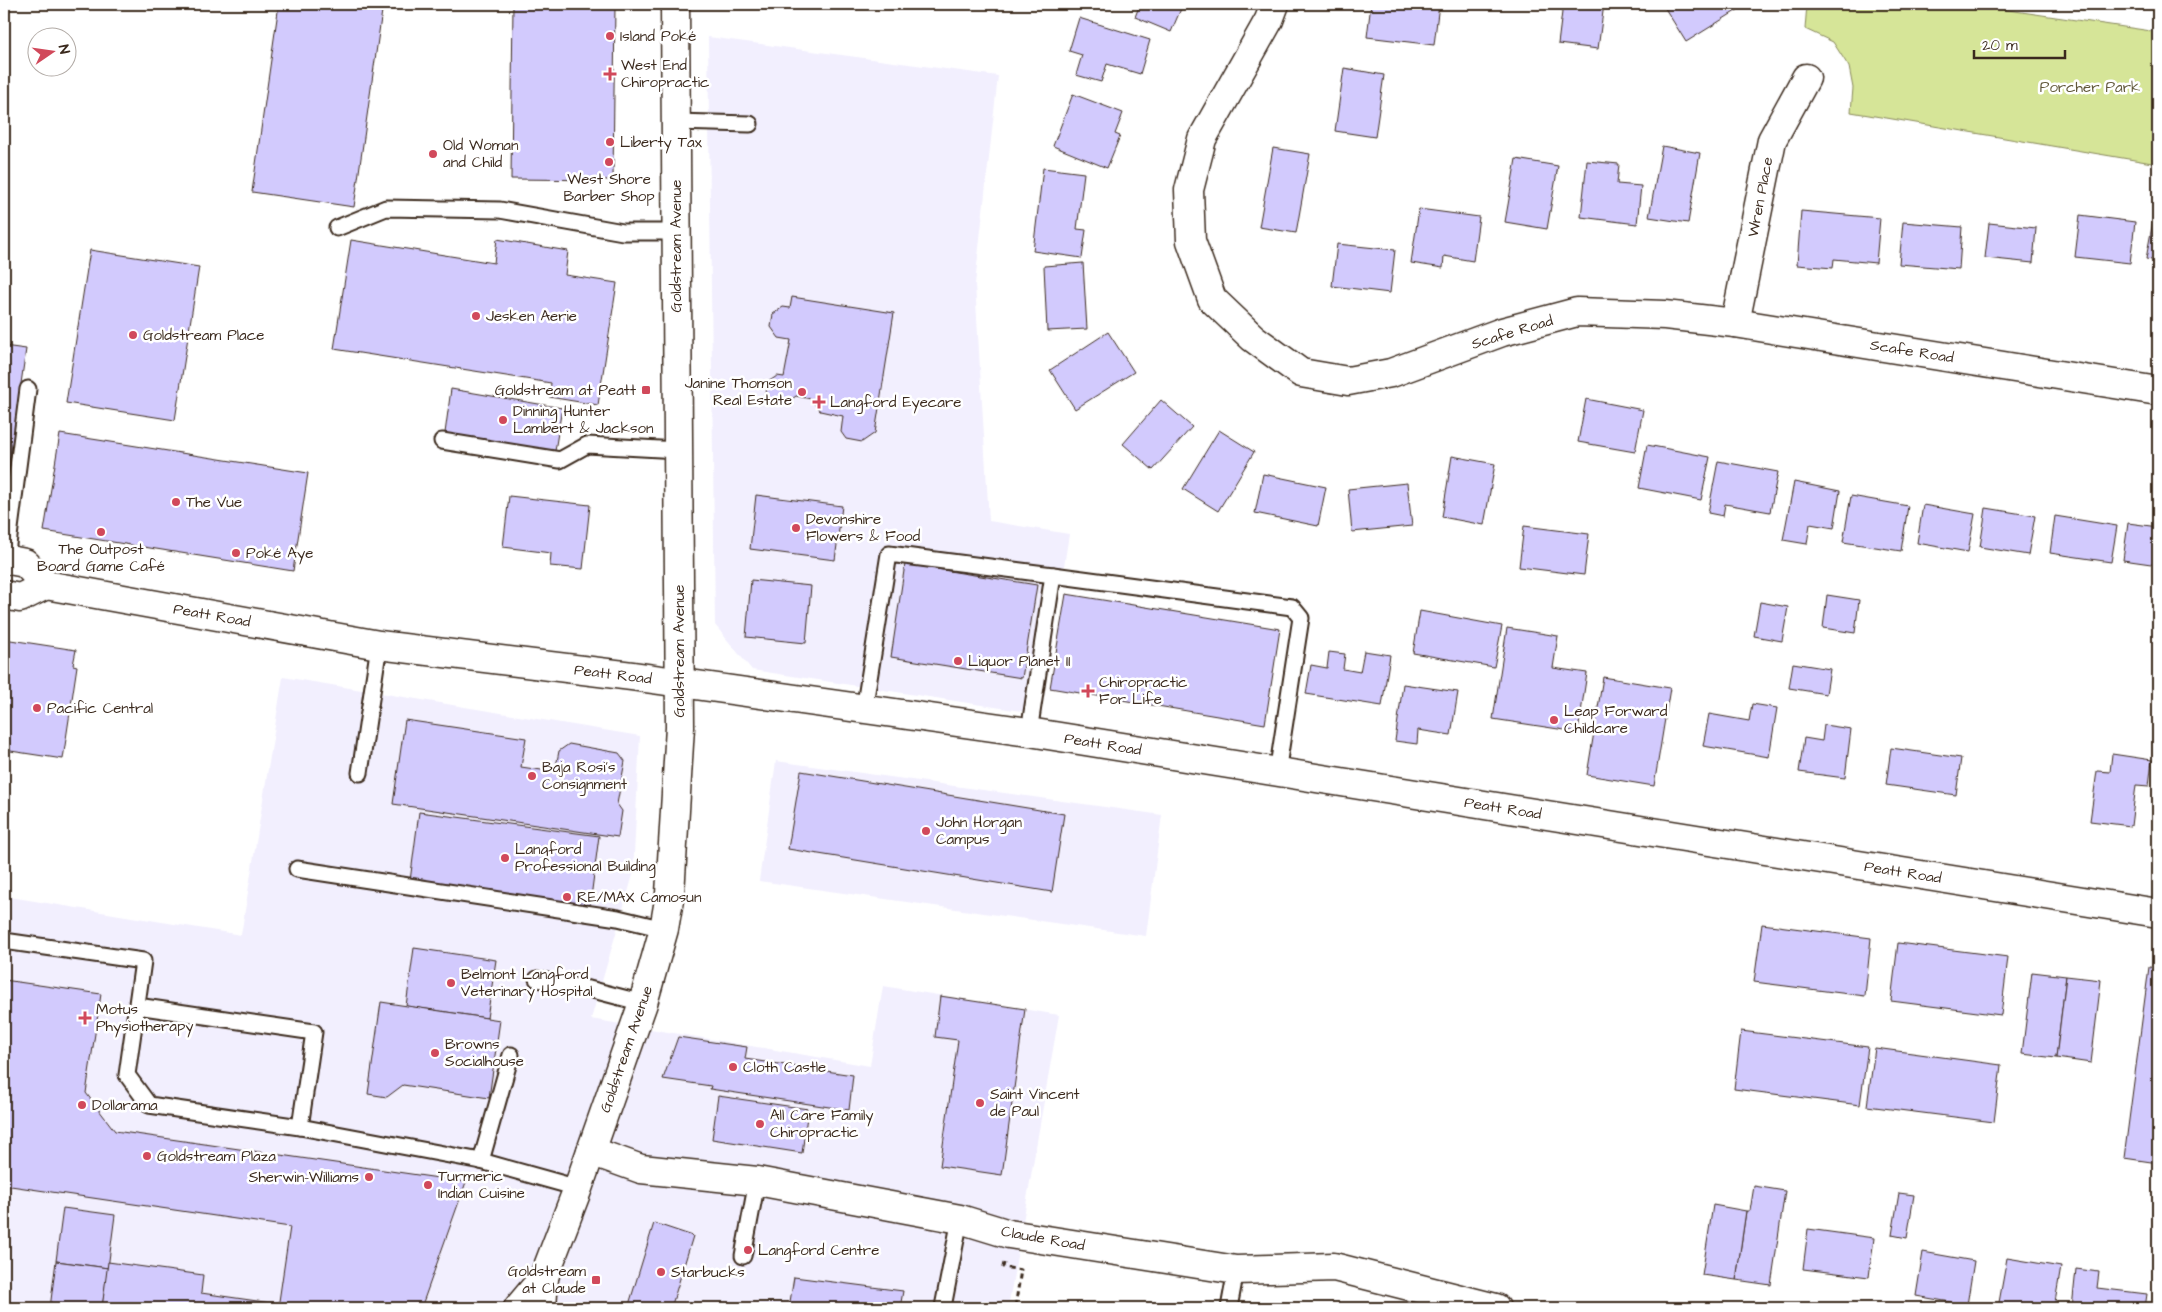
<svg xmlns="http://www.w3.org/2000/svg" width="2162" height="1312" font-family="'Architects Daughter',sans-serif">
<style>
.built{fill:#f2effe}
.green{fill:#d6e598;stroke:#88885b}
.building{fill:#d2cafd;stroke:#3b2a1e}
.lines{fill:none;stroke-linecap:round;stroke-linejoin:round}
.lane-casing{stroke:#3b2a1e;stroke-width:19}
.street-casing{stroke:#3b2a1e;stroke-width:31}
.secondary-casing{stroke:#3b2a1e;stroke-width:31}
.path{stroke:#3b2a1e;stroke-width:3;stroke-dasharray:5 4;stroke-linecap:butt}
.lane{stroke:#fff;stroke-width:15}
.street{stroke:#fff;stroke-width:28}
.secondary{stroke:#fff;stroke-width:28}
.poi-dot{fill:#d1495b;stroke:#fff;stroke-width:2}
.labels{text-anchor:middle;stroke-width:5;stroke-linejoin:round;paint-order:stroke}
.poi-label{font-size:15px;fill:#3b2a1e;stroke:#fff;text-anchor:start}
.park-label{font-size:15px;fill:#62593c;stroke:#fff}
.street-label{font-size:15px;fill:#3b2a1e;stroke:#fff}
</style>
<rect width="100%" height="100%" fill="#fff"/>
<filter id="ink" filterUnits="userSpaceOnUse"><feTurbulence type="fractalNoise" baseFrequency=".02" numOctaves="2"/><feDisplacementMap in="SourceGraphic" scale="10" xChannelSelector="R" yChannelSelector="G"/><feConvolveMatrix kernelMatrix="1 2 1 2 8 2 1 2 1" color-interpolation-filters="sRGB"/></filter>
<g filter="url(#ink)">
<g class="built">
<polygon points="708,37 998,76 975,284 989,521 1069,534 1041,714 752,670 715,625"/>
<polygon points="283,677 640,736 633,875 591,1019 870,1066 883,986 1059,1015 1008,1308 4,1308 4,896 241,935"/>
<polygon points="776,761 1162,815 1146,936 759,881"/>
</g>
<polygon class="green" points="1807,4 1967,4 2158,32 2158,164 1851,112 1853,88 1849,67 1833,42 1805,29"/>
<g class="building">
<polygon points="279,4 383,4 354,207 252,192"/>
<polygon points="513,4 615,4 613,180 511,179"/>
<polygon points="1140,4 1183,4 1171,32 1135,17"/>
<polygon points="1371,4 1439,4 1434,45 1367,37"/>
<polygon points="1563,4 1604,4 1598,49 1558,44"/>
<polygon points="1665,4 1742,4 1744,6 1686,42 1663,5"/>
<polygon points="1079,18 1150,40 1140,74 1107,64 1101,82 1076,75 1082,55 1069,51"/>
<polygon points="1344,68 1384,75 1375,137 1335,131"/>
<polygon points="1073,94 1123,113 1115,134 1120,136 1107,168 1053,146"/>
<polygon points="1662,146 1700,153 1688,223 1649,217"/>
<polygon points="1273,148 1310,154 1296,233 1259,227"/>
<polygon points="1516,159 1558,166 1547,229 1505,222"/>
<polygon points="1587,161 1619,164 1617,184 1641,186 1637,224 1581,217"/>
<polygon points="1043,168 1084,173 1077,229 1086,230 1082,258 1033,251"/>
<polygon points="1419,209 1479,217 1473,261 1444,256 1443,268 1411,263"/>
<polygon points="1801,211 1880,218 1876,263 1834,259 1833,268 1797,265"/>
<polygon points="2080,215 2135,222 2130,263 2075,257"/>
<polygon points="2153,221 2158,222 2158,261 2146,259"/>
<polygon points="1903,222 1962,227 1959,269 1899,264"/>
<polygon points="1989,223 2036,228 2033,263 1985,258"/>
<polygon points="497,239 568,251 565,275 617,283 598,405 549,397 551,383 334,349 351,240 494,263"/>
<polygon points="1337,244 1395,250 1390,293 1332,286"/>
<polygon points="90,250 199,267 175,420 66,403"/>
<polygon points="1083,263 1087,329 1047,331 1044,266"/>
<polygon points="792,297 894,313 875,433 862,442 846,439 841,432 843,416 820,411 811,399 796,396 785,404 772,402 766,394 768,382 777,376 784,377 791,340 779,338 771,327 773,314 783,307 790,308"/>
<polygon points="1108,332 1134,372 1075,409 1050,370"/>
<polygon points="4,346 26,349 4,501"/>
<polygon points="451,389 562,408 555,451 445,433"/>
<polygon points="1586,399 1643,410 1635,452 1578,442"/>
<polygon points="1161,400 1192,427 1153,470 1123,444"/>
<polygon points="1219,430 1254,452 1218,511 1183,489"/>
<polygon points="60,434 308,473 293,571 44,531"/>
<polygon points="1647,445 1710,457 1701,500 1639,488"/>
<polygon points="1452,456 1495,464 1484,525 1442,517"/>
<polygon points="1718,461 1778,472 1770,512 1725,504 1723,516 1708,513"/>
<polygon points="1263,474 1326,487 1318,526 1255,513"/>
<polygon points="1794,482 1840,491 1834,528 1810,524 1807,544 1783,540"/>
<polygon points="1407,483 1412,526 1352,532 1348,489"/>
<polygon points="756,495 842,506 835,560 750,549"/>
<polygon points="509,496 590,505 583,569 550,566 551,553 503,547"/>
<polygon points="1851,496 1908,506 1901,551 1843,542"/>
<polygon points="1923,505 1975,514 1968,552 1917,543"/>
<polygon points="1986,508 2035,516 2028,555 1980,547"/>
<polygon points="2055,516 2117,526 2111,562 2050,553"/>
<polygon points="2128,523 2158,527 2158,565 2123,560"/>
<polygon points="1524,526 1589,534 1584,575 1519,567"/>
<polygon points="905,564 1037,585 1022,678 891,657"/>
<polygon points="751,580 811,586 806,643 746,637"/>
<polygon points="1066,594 1280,629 1265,724 1050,688"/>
<polygon points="1827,595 1859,600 1855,633 1823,628"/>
<polygon points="1760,602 1788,607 1782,641 1754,636"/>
<polygon points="1420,611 1502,626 1494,667 1413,653"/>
<polygon points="1507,628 1558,636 1553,668 1587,673 1578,732 1493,719"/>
<polygon points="4,639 76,650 73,665 77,666 63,759 4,750"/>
<polygon points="1364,651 1390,655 1382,706 1306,694 1311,665 1327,668 1329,652 1345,654 1343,669 1360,672"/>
<polygon points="1793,663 1830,669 1826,694 1789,688"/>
<polygon points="1603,677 1670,688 1654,786 1587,775"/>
<polygon points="1403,684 1458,692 1451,735 1418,730 1417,744 1395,741"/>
<polygon points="1752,704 1777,708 1769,757 1703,746 1709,714 1749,721"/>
<polygon points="405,720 526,738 521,767 555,772 559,751 569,744 619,753 625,761 617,804 622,811 618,837 393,804"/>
<polygon points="1824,725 1851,729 1845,778 1799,772 1804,738 1822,741"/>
<polygon points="1891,748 1961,758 1956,795 1886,785"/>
<polygon points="2112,754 2152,760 2149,786 2136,785 2131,826 2090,821 2097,771 2110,772"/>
<polygon points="801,771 1064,814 1052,892 788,849"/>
<polygon points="419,812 599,836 590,905 410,881"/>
<polygon points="1762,924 1871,938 1865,996 1754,982"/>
<polygon points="1898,943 2008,957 2001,1015 1891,1001"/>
<polygon points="414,948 496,960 487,1018 406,1006"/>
<polygon points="2149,967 2158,968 2158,1163 2124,1158"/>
<polygon points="2032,972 2066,976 2056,1058 2022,1054"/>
<polygon points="2066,976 2101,980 2091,1063 2056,1058"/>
<polygon points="4,980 101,994 86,1093 115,1131 466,1182 421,1308 278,1308 290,1227 4,1185"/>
<polygon points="940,996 1025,1009 1002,1175 940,1166 958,1040 935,1037"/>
<polygon points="381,1002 500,1020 489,1098 403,1085 387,1097 368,1094"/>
<polygon points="1741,1031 1868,1047 1860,1105 1734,1089"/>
<polygon points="678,1037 747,1047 745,1059 853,1075 849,1110 710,1089 711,1086 663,1079"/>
<polygon points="1875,1048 2001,1065 1994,1122 1867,1106"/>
<polygon points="718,1096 808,1109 802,1153 712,1139"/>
<polygon points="1754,1186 1785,1191 1771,1285 1736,1280 1746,1211 1750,1211"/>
<polygon points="1899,1193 1914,1195 1907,1238 1892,1235"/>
<polygon points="1713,1205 1746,1211 1736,1280 1702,1275"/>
<polygon points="63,1208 115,1215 108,1268 56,1261"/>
<polygon points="654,1223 693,1236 671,1308 628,1308"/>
<polygon points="1808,1229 1874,1238 1869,1277 1803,1269"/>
<polygon points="1923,1252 1974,1261 1967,1305 1916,1296"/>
<polygon points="2007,1258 2061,1267 2054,1308 1998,1308"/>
<polygon points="56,1261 108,1268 102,1308 50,1308"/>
<polygon points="108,1262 203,1275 201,1293 278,1304 278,1308 102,1308"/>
<polygon points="2076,1269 2099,1272 2097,1288 2147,1294 2145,1308 2072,1308"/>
<polygon points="794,1277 903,1291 900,1308 789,1308"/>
</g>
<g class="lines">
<defs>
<g id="lane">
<polyline points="675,122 750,124"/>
<polyline points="337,228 386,208 500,210 623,232 675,232"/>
<polyline points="442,441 560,460 587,445 678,450"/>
<polyline points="6,560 28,389"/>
<polyline points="864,710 889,554 1053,575"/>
<polyline points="1029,732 1053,575 1292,607 1301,618 1277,773"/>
<polyline points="360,773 379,645"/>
<polyline points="297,869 618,918 664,929"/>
<polyline points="4,941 143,961 127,1075 149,1105 300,1127 481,1161 578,1188"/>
<polyline points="537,979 589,989 643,1003"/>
<polyline points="137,1006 314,1032 300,1127"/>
<polyline points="481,1161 511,1055"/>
<polyline points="743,1256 757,1181"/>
<polyline points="943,1307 960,1219"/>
<polyline points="1229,1308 1236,1270"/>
</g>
<g id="street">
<polyline points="1275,4 1269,20 1202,139 1189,190 1191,241 1212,299 1253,338 1301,373 1348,381 1391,373 1502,332 1577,312 1665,315 1735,323 2158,391"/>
<polyline points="1735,323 1772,140 1806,78"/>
<polyline points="591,1151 641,1169 757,1181 960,1219 1009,1234 1236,1270 1334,1267 1496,1308"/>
</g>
<g id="secondary">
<polyline points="4,559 25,563 46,585 379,645 632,676 1029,732 2158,913"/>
<polyline points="4,595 20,598 46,585"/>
<polyline points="518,1308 544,1277"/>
<polyline points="542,1308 544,1277 578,1188 643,1003 664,929 670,894 680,727 675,4"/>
</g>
</defs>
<use href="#lane" class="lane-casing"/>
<use href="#street" class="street-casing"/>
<use href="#secondary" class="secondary-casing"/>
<polyline class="path" points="1004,1263 1003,1267 1021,1270 1015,1308"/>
<use href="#lane" class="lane"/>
<use href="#street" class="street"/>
<use href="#secondary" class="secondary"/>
</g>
</g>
<g class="poi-dot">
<circle cx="610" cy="36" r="5"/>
<path d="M607.5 66.5h5v5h5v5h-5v5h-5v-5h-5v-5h5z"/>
<circle cx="610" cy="142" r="5"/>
<circle cx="433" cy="154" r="5"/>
<circle cx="609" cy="162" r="5"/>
<circle cx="476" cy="316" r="5"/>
<circle cx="133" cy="335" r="5"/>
<rect x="641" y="385" width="10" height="10" rx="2.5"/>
<circle cx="802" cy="392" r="5"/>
<path d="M816.5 394.5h5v5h5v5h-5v5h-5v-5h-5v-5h5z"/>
<circle cx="503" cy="420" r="5"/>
<circle cx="176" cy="502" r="5"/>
<circle cx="796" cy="528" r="5"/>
<circle cx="101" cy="532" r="5"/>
<circle cx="236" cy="553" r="5"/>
<circle cx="958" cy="661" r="5"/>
<path d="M1085.5 683.5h5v5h5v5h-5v5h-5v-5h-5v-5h5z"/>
<circle cx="37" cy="708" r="5"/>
<circle cx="1554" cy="720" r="5"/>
<circle cx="532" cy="776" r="5"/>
<circle cx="926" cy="831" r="5"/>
<circle cx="505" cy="858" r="5"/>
<circle cx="567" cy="897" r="5"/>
<circle cx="451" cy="983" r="5"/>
<path d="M82.5 1010.5h5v5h5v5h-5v5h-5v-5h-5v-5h5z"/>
<circle cx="435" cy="1053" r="5"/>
<circle cx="733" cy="1067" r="5"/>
<circle cx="980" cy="1103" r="5"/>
<circle cx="82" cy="1105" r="5"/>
<circle cx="760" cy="1124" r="5"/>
<circle cx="147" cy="1156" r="5"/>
<circle cx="369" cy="1177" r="5"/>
<circle cx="428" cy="1185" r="5"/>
<circle cx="748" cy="1250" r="5"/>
<circle cx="661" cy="1272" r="5"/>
<rect x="591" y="1275" width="10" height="10" rx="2.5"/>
</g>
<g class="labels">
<g class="poi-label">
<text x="620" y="41">Island Poké</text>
<text x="621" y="70">West End<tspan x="621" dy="17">Chiropractic</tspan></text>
<text x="620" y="147">Liberty Tax</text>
<text x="443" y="150">Old Woman<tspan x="443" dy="17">and Child</tspan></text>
<text x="609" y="184" text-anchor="middle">West Shore<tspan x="609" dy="17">Barber Shop</tspan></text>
<text x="486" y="321">Jesken Aerie</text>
<text x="143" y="340">Goldstream Place</text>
<text x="792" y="388" text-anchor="end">Janine Thomson<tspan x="792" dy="17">Real Estate</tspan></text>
<text x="636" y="395" text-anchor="end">Goldstream at Peatt</text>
<text x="830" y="407">Langford Eyecare</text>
<text x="513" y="416">Dinning Hunter<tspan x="513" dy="17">Lambert &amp; Jackson</tspan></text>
<text x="186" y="507">The Vue</text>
<text x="806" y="524">Devonshire<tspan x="806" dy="17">Flowers &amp; Food</tspan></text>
<text x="101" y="554" text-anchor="middle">The Outpost<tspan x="101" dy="17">Board Game Café</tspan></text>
<text x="246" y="558">Poké Aye</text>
<text x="968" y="666">Liquor Planet II</text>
<text x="1099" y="687">Chiropractic<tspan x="1099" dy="17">For Life</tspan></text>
<text x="47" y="713">Pacific Central</text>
<text x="1564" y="716">Leap Forward<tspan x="1564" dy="17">Childcare</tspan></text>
<text x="542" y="772">Baja Rosi's<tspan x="542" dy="17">Consignment</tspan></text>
<text x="936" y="827">John Horgan<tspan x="936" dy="17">Campus</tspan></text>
<text x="515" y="854">Langford<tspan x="515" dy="17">Professional Building</tspan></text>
<text x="577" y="902">RE/MAX Camosun</text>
<text x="461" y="979">Belmont Langford<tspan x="461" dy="17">Veterinary Hospital</tspan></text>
<text x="96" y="1014">Motus<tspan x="96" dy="17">Physiotherapy</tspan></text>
<text x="445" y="1049">Browns<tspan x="445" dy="17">Socialhouse</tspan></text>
<text x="743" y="1072">Cloth Castle</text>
<text x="990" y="1099">Saint Vincent<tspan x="990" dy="17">de Paul</tspan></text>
<text x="92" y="1110">Dollarama</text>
<text x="770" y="1120">All Care Family<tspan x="770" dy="17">Chiropractic</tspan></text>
<text x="157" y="1161">Goldstream Plaza</text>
<text x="438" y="1181">Turmeric<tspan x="438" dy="17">Indian Cuisine</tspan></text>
<text x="359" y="1182" text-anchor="end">Sherwin-Williams</text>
<text x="758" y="1255">Langford Centre</text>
<text x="586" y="1276" text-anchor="end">Goldstream<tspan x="586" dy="17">at Claude</tspan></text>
<text x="671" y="1277">Starbucks</text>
</g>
<g class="park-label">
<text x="2090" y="92">Porcher Park</text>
</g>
<g class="street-label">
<text transform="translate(1760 197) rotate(-79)" y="5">Wren Place</text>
<text transform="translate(676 246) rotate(-90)" y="5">Goldstream Avenue</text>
<text transform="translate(1512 332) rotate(-17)" y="5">Scafe Road</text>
<text transform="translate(1912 351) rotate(9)" y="5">Scafe Road</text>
<text transform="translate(212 615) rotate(10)" y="5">Peatt Road</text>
<text transform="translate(679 651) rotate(-90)" y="5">Goldstream Avenue</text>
<text transform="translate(613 674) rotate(7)" y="5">Peatt Road</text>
<text transform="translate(1103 744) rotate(9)" y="5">Peatt Road</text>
<text transform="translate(1503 808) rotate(9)" y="5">Peatt Road</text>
<text transform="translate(1903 872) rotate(9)" y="5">Peatt Road</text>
<text transform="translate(626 1049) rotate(-71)" y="5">Goldstream Avenue</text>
<text transform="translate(1043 1238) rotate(10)" y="5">Claude Road</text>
</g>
</g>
<rect width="2162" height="1312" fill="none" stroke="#fff" stroke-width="20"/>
<rect x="10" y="10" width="2142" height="1292" fill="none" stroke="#3b2a1e" stroke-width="2" filter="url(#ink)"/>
<g transform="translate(52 52) rotate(77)"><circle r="24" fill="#ffffff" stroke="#b1aaa5"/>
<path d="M0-4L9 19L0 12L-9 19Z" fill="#d1495b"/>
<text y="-8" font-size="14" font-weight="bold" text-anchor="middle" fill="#3b2a1e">N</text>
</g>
<path d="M1974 50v8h91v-8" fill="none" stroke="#3b2a1e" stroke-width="2.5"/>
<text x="1982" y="50" font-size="15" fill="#3b2a1e" stroke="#ffffff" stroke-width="4" paint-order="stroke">20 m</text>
</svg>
